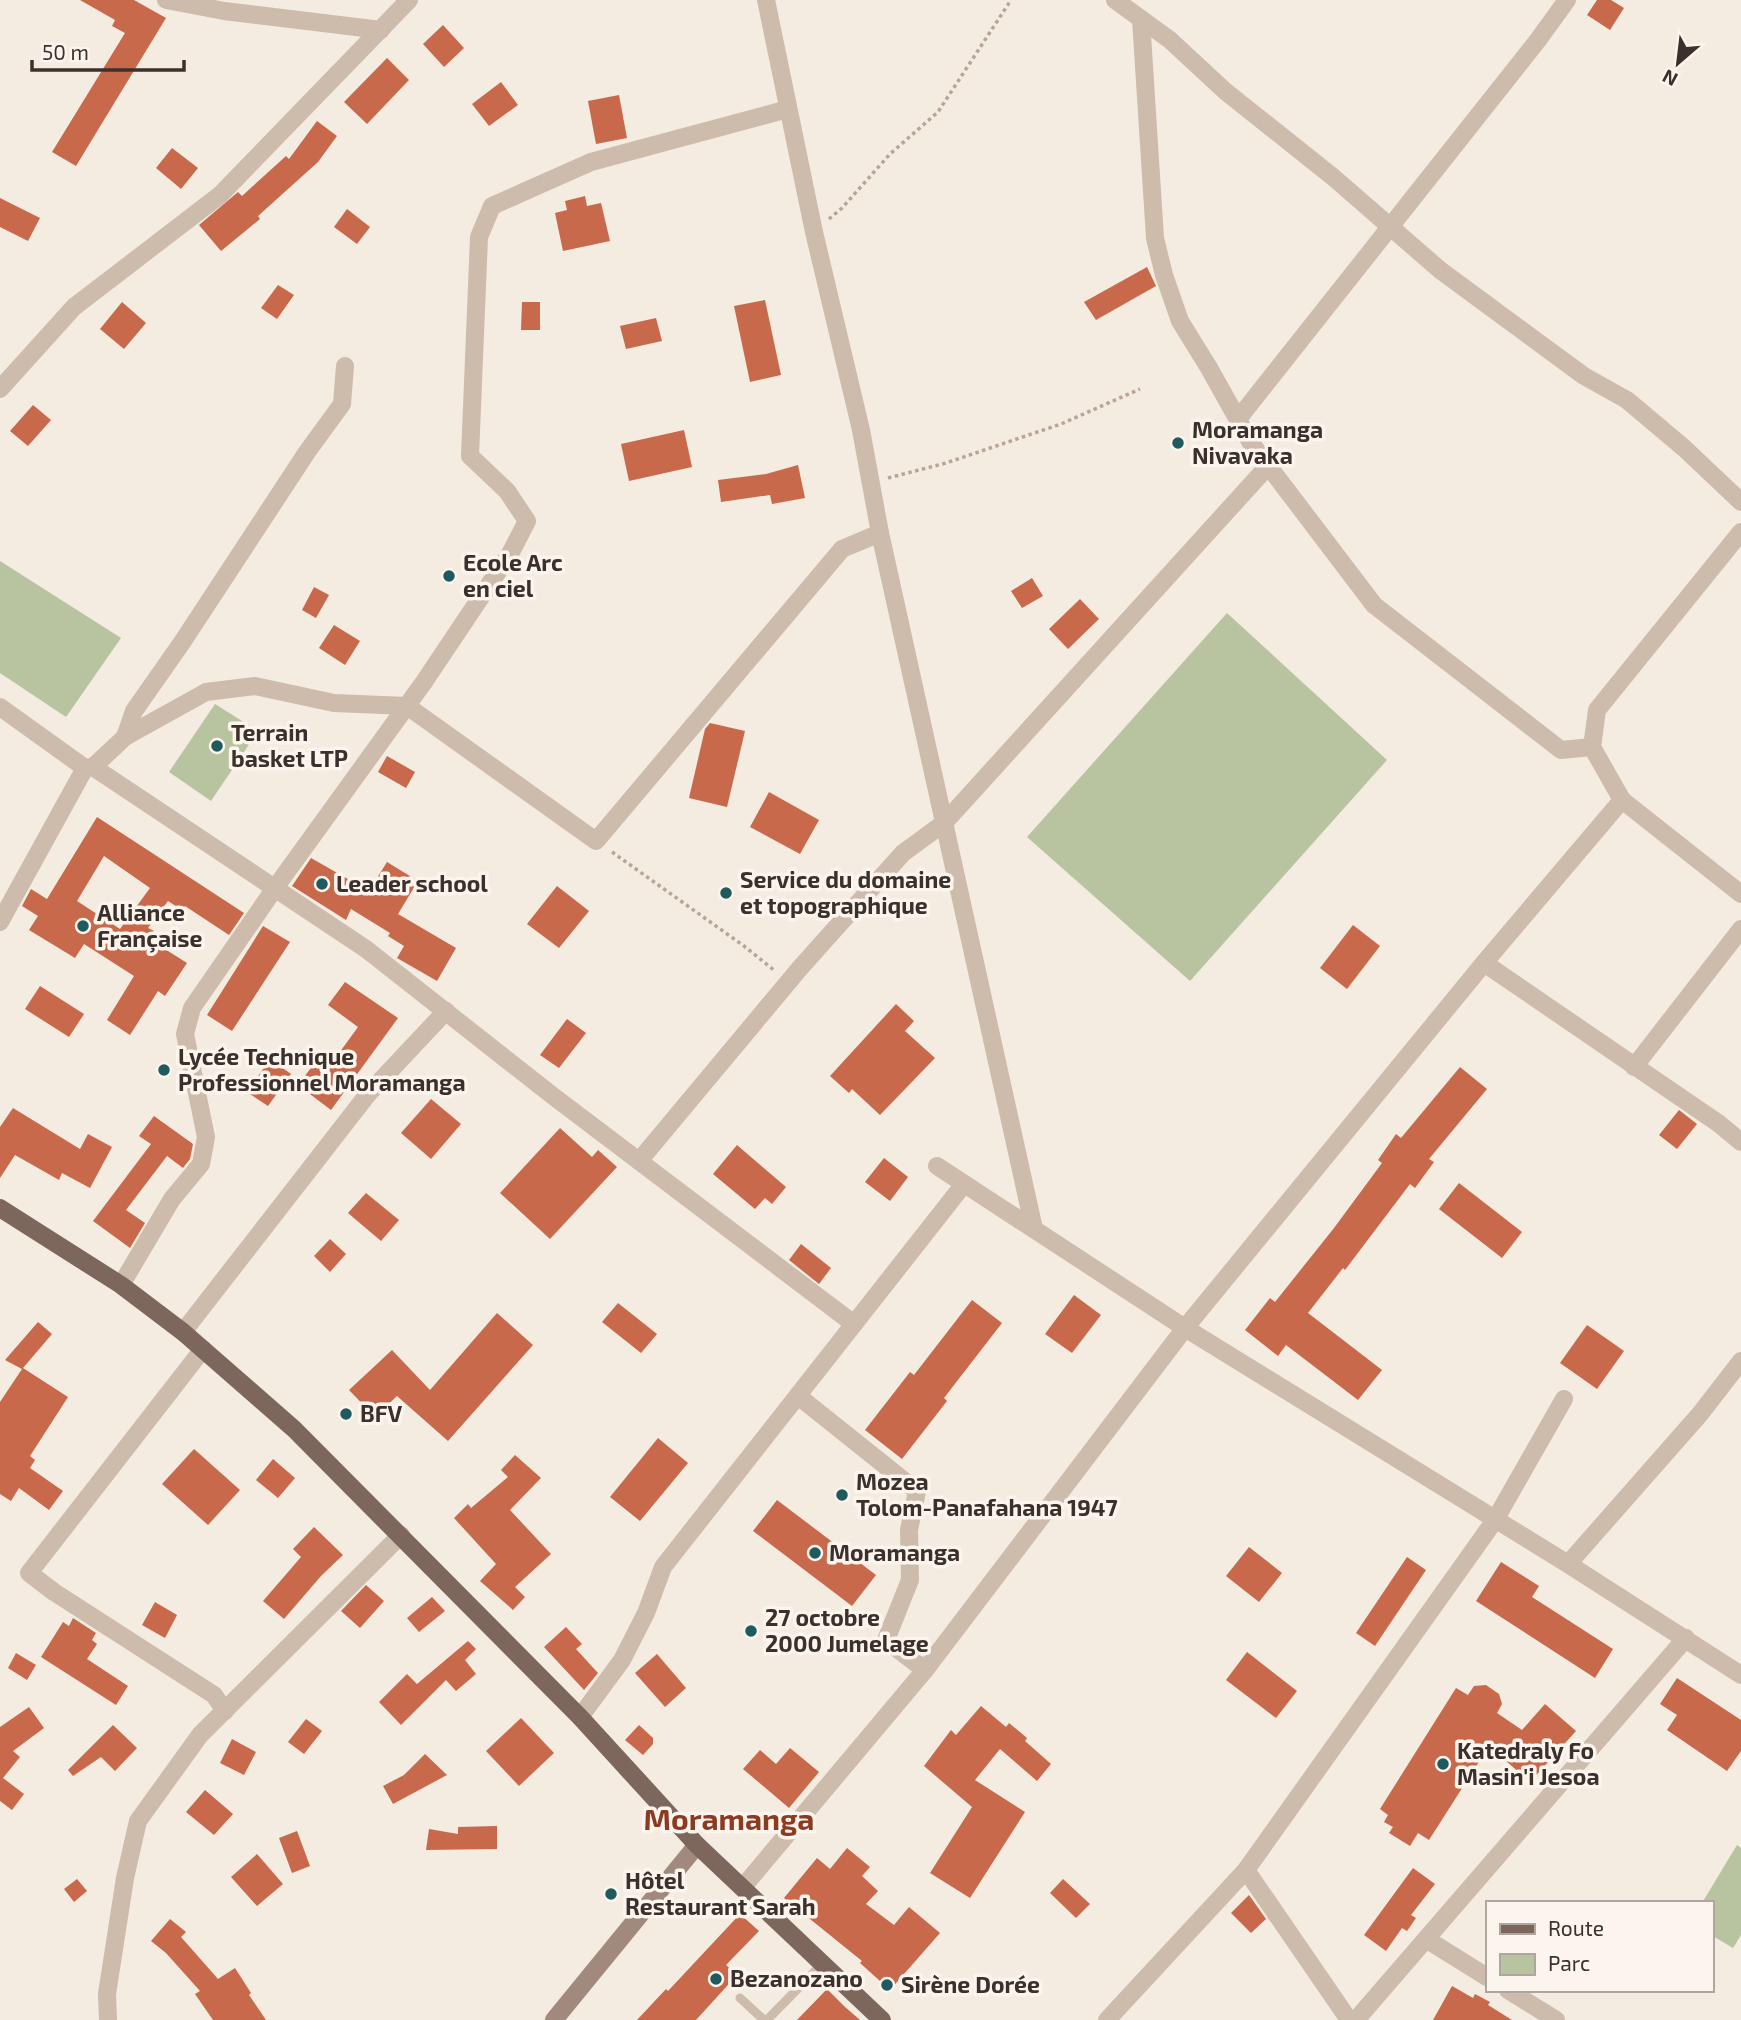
<svg xmlns="http://www.w3.org/2000/svg" width="1741" height="2020" font-family="'Exo 2',sans-serif">
<style>
.green{fill:#b8c4a0}
.building{fill:#c8694b;fill-rule:evenodd}
.lines{fill:none;stroke-linecap:round;stroke-linejoin:round}
.path{stroke:#b9a596;stroke-width:3.5;stroke-dasharray:3.5 3.5;stroke-linecap:butt}
.service{stroke:#cdbbac;stroke-width:9}
.minor{stroke:#cdbbac;stroke-width:18}
.tertiary{stroke:#cdbbac;stroke-width:18}
.secondary{stroke:#a18a7d;stroke-width:18}
.primary{stroke:#7d675c;stroke-width:18}
.poi-dot{fill:#1f5a5e;stroke:#fbf5ee;stroke-width:2.5}
.labels{text-anchor:middle;stroke-width:7;stroke-linejoin:round;paint-order:stroke}
.poi-label{font-size:23px;font-weight:bold;fill:#3b302b;stroke:#fbf5ee;text-anchor:start}
.district-label{font-size:30px;font-weight:bold;fill:#8c3b22;stroke:#fbf5ee}
</style>
<rect width="100%" height="100%" fill="#f4ebe1"/>
<g class="green">
<polygon points="0,561 121,638 66,717 0,673"/>
<polygon points="1227,613 1387,760 1190,981 1027,837"/>
<polygon points="215,704 258,731 211,801 169,772"/>
<polygon points="1737,1845 1741,1848 1741,1935 1733,1948 1711,1935 1711,1903 1702,1903"/>
</g>
<g class="building">
<polygon points="80,0 134,0 166,18 76,166 52,152 125,33 112,26 115,20"/>
<polygon points="1597,0 1611,0 1624,8 1610,30 1587,15"/>
<polygon points="443,25 464,48 444,67 423,44"/>
<polygon points="387,58 409,80 367,124 344,102"/>
<polygon points="501,82 518,105 489,126 472,104"/>
<polygon points="619,95 627,138 596,144 588,101"/>
<polygon points="317,121 337,136 318,162 258,216 260,219 221,251 199,225 238,192 242,196 286,156 289,159"/>
<polygon points="172,148 198,168 181,189 156,168"/>
<polygon points="585,196 587,206 601,203 610,241 563,251 555,213 567,210 565,201"/>
<polygon points="0,198 40,218 28,241 0,227"/>
<polygon points="347,209 370,227 357,244 334,227"/>
<polygon points="1147,267 1156,286 1096,320 1084,302"/>
<polygon points="278,285 294,295 277,319 261,308"/>
<polygon points="765,300 781,375 750,382 734,306"/>
<polygon points="122,302 146,323 124,349 100,329"/>
<polygon points="522,302 540,302 540,330 521,330"/>
<polygon points="656,318 662,341 626,349 620,326"/>
<polygon points="33,405 51,420 28,446 10,431"/>
<polygon points="684,430 692,467 629,481 621,444"/>
<polygon points="798,465 805,498 772,504 770,495 721,502 718,480 766,474"/>
<polygon points="1032,578 1043,596 1022,608 1011,591"/>
<polygon points="314,587 329,595 316,618 302,610"/>
<polygon points="1080,599 1099,619 1068,649 1049,629"/>
<polygon points="334,625 360,641 345,665 319,648"/>
<polygon points="710,723 745,731 727,807 689,798 705,729"/>
<polygon points="387,756 415,772 406,788 378,772"/>
<polygon points="769,792 819,820 800,854 750,827"/>
<path d="M97 817 244 913 229 935 185 906 182 910 168 901 148 928 154 931 149 939 187 963 165 996 158 991 130 1035 107 1020 134 976 84 944 75 958 29 930 38 916 22 906 31 889 47 899ZM104 856 150 888 120 929 77 901Z"/>
<polygon points="311,858 369,891 387,862 418,881 398,914 456,948 437,981 397,958 404,946 388,936 390,933 351,909 346,920 292,886"/>
<polygon points="557,886 589,911 559,948 527,924"/>
<polygon points="1353,925 1380,946 1347,989 1320,968"/>
<polygon points="263,926 290,942 232,1031 207,1015"/>
<polygon points="345,982 398,1018 331,1110 298,1085 323,1052 334,1060 358,1027 328,1005"/>
<polygon points="40,986 84,1014 69,1037 25,1009"/>
<polygon points="896,1004 914,1021 905,1031 935,1058 880,1115 852,1089 849,1093 830,1076"/>
<polygon points="567,1019 586,1033 559,1068 540,1055"/>
<polygon points="270,1059 291,1074 268,1106 247,1092"/>
<polygon points="1460,1067 1487,1089 1429,1159 1434,1162 1415,1188 1410,1184 1345,1270 1343,1268 1308,1313 1382,1370 1358,1400 1286,1345 1278,1356 1245,1330 1270,1298 1275,1302 1334,1228 1382,1163 1378,1160 1396,1134 1401,1138"/>
<polygon points="431,1099 461,1124 431,1159 401,1133"/>
<polygon points="13,1108 80,1149 88,1134 112,1147 90,1188 62,1173 59,1180 15,1155 0,1178 0,1127"/>
<polygon points="1679,1110 1697,1124 1677,1149 1659,1135"/>
<polygon points="154,1116 193,1144 190,1159 183,1168 167,1156 126,1210 145,1223 130,1248 93,1221 151,1144 139,1136"/>
<polygon points="560,1128 592,1157 598,1150 617,1167 550,1239 500,1193"/>
<polygon points="737,1145 786,1187 772,1204 765,1198 755,1209 713,1174"/>
<polygon points="884,1158 908,1177 890,1201 865,1182"/>
<polygon points="1459,1183 1522,1232 1502,1258 1439,1209"/>
<polygon points="366,1193 399,1220 381,1241 348,1213"/>
<polygon points="330,1239 346,1254 330,1272 314,1256"/>
<polygon points="801,1244 831,1268 819,1284 789,1260"/>
<polygon points="1074,1295 1101,1315 1072,1353 1045,1334"/>
<polygon points="972,1300 1002,1323 944,1398 947,1401 902,1459 865,1430 910,1372 914,1375"/>
<polygon points="618,1303 657,1334 641,1353 602,1322"/>
<polygon points="497,1313 533,1345 448,1441 397,1396 375,1417 349,1390 392,1350 430,1390"/>
<polygon points="38,1322 52,1334 23,1368 68,1397 30,1456 35,1460 30,1468 63,1491 49,1510 19,1488 11,1501 0,1494 0,1402 22,1369 5,1360"/>
<polygon points="1587,1325 1624,1351 1597,1389 1560,1363"/>
<polygon points="658,1438 688,1463 640,1521 610,1497"/>
<polygon points="194,1449 240,1490 208,1525 162,1484"/>
<polygon points="515,1455 541,1478 510,1510 551,1554 515,1587 525,1597 513,1610 480,1581 496,1564 454,1518 468,1504 471,1508 508,1477 501,1470"/>
<polygon points="273,1459 295,1478 278,1498 256,1480"/>
<polygon points="777,1500 876,1575 852,1606 753,1531"/>
<polygon points="314,1527 343,1555 321,1576 284,1619 263,1601 301,1557 293,1549"/>
<polygon points="1249,1547 1282,1573 1259,1602 1226,1576"/>
<polygon points="1407,1557 1426,1570 1375,1646 1356,1633"/>
<polygon points="1501,1562 1539,1586 1532,1597 1613,1649 1595,1678 1476,1601"/>
<polygon points="366,1585 384,1601 360,1628 341,1611"/>
<polygon points="432,1597 445,1611 419,1632 407,1618"/>
<polygon points="155,1602 177,1615 165,1638 142,1625"/>
<polygon points="73,1618 96,1633 92,1640 97,1644 87,1659 128,1686 116,1705 41,1657 63,1622 69,1626"/>
<polygon points="566,1627 582,1644 576,1649 598,1673 584,1690 544,1647"/>
<polygon points="468,1641 476,1649 465,1660 476,1674 456,1691 446,1680 401,1725 379,1702 407,1674 417,1684"/>
<polygon points="1247,1652 1297,1691 1276,1718 1226,1680"/>
<polygon points="16,1653 36,1665 27,1680 8,1668"/>
<polygon points="657,1654 686,1688 665,1707 635,1673"/>
<polygon points="1677,1678 1741,1720 1741,1751 1727,1771 1667,1730 1677,1715 1660,1704"/>
<polygon points="1486,1685 1499,1694 1502,1704 1497,1713 1522,1730 1545,1704 1576,1731 1530,1782 1489,1746 1429,1840 1418,1833 1410,1846 1389,1833 1393,1827 1384,1822 1388,1815 1380,1809 1456,1688 1468,1695 1474,1686"/>
<polygon points="981,1706 1006,1727 1009,1723 1027,1738 1025,1741 1051,1764 1037,1781 1000,1749 975,1780 1025,1812 970,1898 930,1873 972,1807 924,1766 951,1730 956,1735"/>
<polygon points="29,1707 44,1728 13,1751 20,1757 3,1778 24,1794 12,1810 0,1801 0,1727"/>
<polygon points="521,1718 554,1753 519,1786 486,1751"/>
<polygon points="306,1719 322,1731 304,1754 288,1742"/>
<polygon points="113,1725 137,1748 115,1771 101,1757 73,1776 68,1770"/>
<polygon points="639,1725 653,1738 653,1744 643,1755 625,1740"/>
<polygon points="232,1739 256,1752 244,1775 220,1763"/>
<polygon points="790,1748 819,1772 789,1808 743,1769 760,1750 776,1764"/>
<polygon points="425,1754 447,1775 393,1804 383,1786 404,1775"/>
<polygon points="205,1790 233,1814 214,1835 186,1812"/>
<polygon points="497,1826 497,1849 426,1850 429,1829 458,1834 458,1827"/>
<polygon points="297,1831 310,1866 292,1873 279,1838"/>
<polygon points="847,1848 870,1867 862,1876 878,1891 866,1904 894,1925 909,1907 940,1933 890,1990 860,1963 862,1961 784,1898 817,1858 830,1869"/>
<polygon points="257,1854 283,1884 257,1906 231,1877"/>
<polygon points="1413,1868 1435,1884 1411,1915 1416,1918 1407,1931 1402,1928 1386,1951 1364,1935"/>
<polygon points="77,1879 87,1891 74,1902 64,1889"/>
<polygon points="1063,1879 1090,1904 1076,1918 1050,1893"/>
<polygon points="1249,1895 1266,1919 1251,1933 1231,1913"/>
<polygon points="740,1914 759,1931 726,1965 737,1975 696,2020 637,2020 666,1989 668,1991"/>
<polygon points="170,1919 186,1932 181,1937 218,1979 235,1968 251,1993 249,1995 266,2020 213,2020 195,1994 200,1991 166,1953 151,1941"/>
<polygon points="1452,1986 1473,1998 1475,1994 1490,2002 1488,2005 1512,2020 1433,2020"/>
<polygon points="827,1989 845,2007 860,2020 797,2020"/>
</g>
<g class="lines">
<g class="path">
<polyline points="829,219 842,208 890,154 938,112 1011,0"/>
<polyline points="888,478 946,463 1061,424 1140,389"/>
<polyline points="612,852 744,946 775,971"/>
</g>
<g class="service">
<polyline points="740,1998 764,2020"/>
<polyline points="767,2020 823,1963"/>
</g>
<g class="minor">
<polyline points="166,0 224,11 381,30"/>
<polyline points="766,0 814,232 861,430 880,533 1034,1229"/>
<polyline points="1115,0 1170,40 1225,91 1333,177 1440,270 1584,376 1627,400 1684,448 1741,502"/>
<polyline points="1141,19 1155,238 1164,275 1180,321 1209,368 1251,443 1374,605 1561,750 1592,747"/>
<polyline points="0,389 74,307 220,195 409,0"/>
<polyline points="1238,419 1538,40 1567,0"/>
<polyline points="0,707 85,768 93,767 366,949 553,1096 854,1324"/>
<polyline points="125,737 134,711 183,641 307,452 342,404 345,366"/>
<polyline points="93,767 125,737 206,692 255,686 334,703 407,706 596,841 842,549 880,533"/>
<polyline points="1622,800 1741,894"/>
<polyline points="0,922 85,768"/>
<polyline points="1484,963 1718,1123 1741,1142"/>
<polyline points="1634,1067 1741,929"/>
<polyline points="639,1161 800,968 903,853 944,823 1268,466"/>
<polyline points="937,1166 1185,1328 1568,1564 1741,1675"/>
<polyline points="121,1285 172,1199 201,1164 206,1137 185,1034 192,1008 275,888 424,682 511,552 527,521 507,491 470,456 479,237 492,206 591,162 788,109"/>
<polyline points="183,1332 368,1094 446,1011"/>
<polyline points="203,1349 29,1573 54,1592 214,1695 225,1711"/>
<polyline points="798,1396 917,1491 909,1530 910,1580 886,1640 925,1670"/>
<polyline points="1568,1564 1700,1414 1741,1361"/>
<polyline points="580,1717 622,1660 646,1613 663,1567 964,1184"/>
<polyline points="1246,1870 1349,2020"/>
<polyline points="1426,1939 1487,1977"/>
<polyline points="1508,1990 1556,2020"/>
<polyline points="108,2020 107,1994 125,1878 138,1821 200,1735 401,1535"/>
<polyline points="1107,2020 1246,1870 1495,1520 1564,1399"/>
<polyline points="1356,2020 1686,1638"/>
</g>
<polyline class="tertiary" points="743,1887 925,1670 1185,1328 1484,963 1622,800 1592,747 1597,710 1741,532"/>
<polyline class="secondary" points="554,2020 697,1845"/>
<polyline class="primary" points="0,1208 121,1285 183,1332 294,1429 580,1717 697,1845 882,2020"/>
</g>
<g class="poi-dot">
<circle cx="1178" cy="443" r="7"/>
<circle cx="449" cy="576" r="7"/>
<circle cx="217" cy="746" r="7"/>
<circle cx="322" cy="884" r="7"/>
<circle cx="726" cy="893" r="7"/>
<circle cx="83" cy="926" r="7"/>
<circle cx="164" cy="1070" r="7"/>
<circle cx="346" cy="1414" r="7"/>
<circle cx="842" cy="1495" r="7"/>
<circle cx="815" cy="1553" r="7"/>
<circle cx="751" cy="1631" r="7"/>
<circle cx="1443" cy="1764" r="7"/>
<circle cx="611" cy="1894" r="7"/>
<circle cx="716" cy="1979" r="7"/>
<circle cx="887" cy="1985" r="7"/>
</g>
<g class="labels">
<g class="poi-label">
<text x="1192" y="438">Moramanga<tspan x="1192" dy="26">Nivavaka</tspan></text>
<text x="463" y="571">Ecole Arc<tspan x="463" dy="26">en ciel</tspan></text>
<text x="231" y="741">Terrain<tspan x="231" dy="26">basket LTP</tspan></text>
<text x="740" y="888">Service du domaine<tspan x="740" dy="26">et topographique</tspan></text>
<text x="336" y="892">Leader school</text>
<text x="97" y="921">Alliance<tspan x="97" dy="26">Française</tspan></text>
<text x="178" y="1065">Lycée Technique<tspan x="178" dy="26">Professionnel Moramanga</tspan></text>
<text x="360" y="1422">BFV</text>
<text x="856" y="1490">Mozea<tspan x="856" dy="26">Tolom-Panafahana 1947</tspan></text>
<text x="829" y="1561">Moramanga</text>
<text x="765" y="1626">27 octobre<tspan x="765" dy="26">2000 Jumelage</tspan></text>
<text x="1457" y="1759">Katedraly Fo<tspan x="1457" dy="26">Masin'i Jesoa</tspan></text>
<text x="625" y="1889">Hôtel<tspan x="625" dy="26">Restaurant Sarah</tspan></text>
<text x="730" y="1987">Bezanozano</text>
<text x="901" y="1993">Sirène Dorée</text>
</g>
<g class="district-label">
<text x="729" y="1830">Moramanga</text>
</g>
</g>
<rect x="1486" y="1901" width="228" height="91" fill="#fbf5ee" stroke="#aea6a0" stroke-width="2"/>
<rect x="1500" y="1924" width="35" height="10" fill="#7d675c" stroke="#aea6a0" stroke-width="2"/>
<text x="1548" y="1936" font-size="21" fill="#3b302b">Route</text>
<rect x="1500" y="1954" width="35" height="21" fill="#b8c4a0" stroke="#aea6a0" stroke-width="2"/>
<text x="1548" y="1971" font-size="21" fill="#3b302b">Parc</text>
<g transform="translate(1678 63) rotate(208)" stroke="#fbf5ee" stroke-width="5" paint-order="stroke">
<path d="M0-5L12 26L0 18L-12 26Z" fill="#3b302b"/>
<text y="-10" font-size="19" font-weight="bold" text-anchor="middle" fill="#3b302b">N</text>
</g>
<path d="M32 60v10h152v-10" fill="none" stroke="#3b302b" stroke-width="3.5"/>
<text x="42" y="60" font-size="21" fill="#3b302b" stroke="#fbf5ee" stroke-width="5" paint-order="stroke">50 m</text>
</svg>
